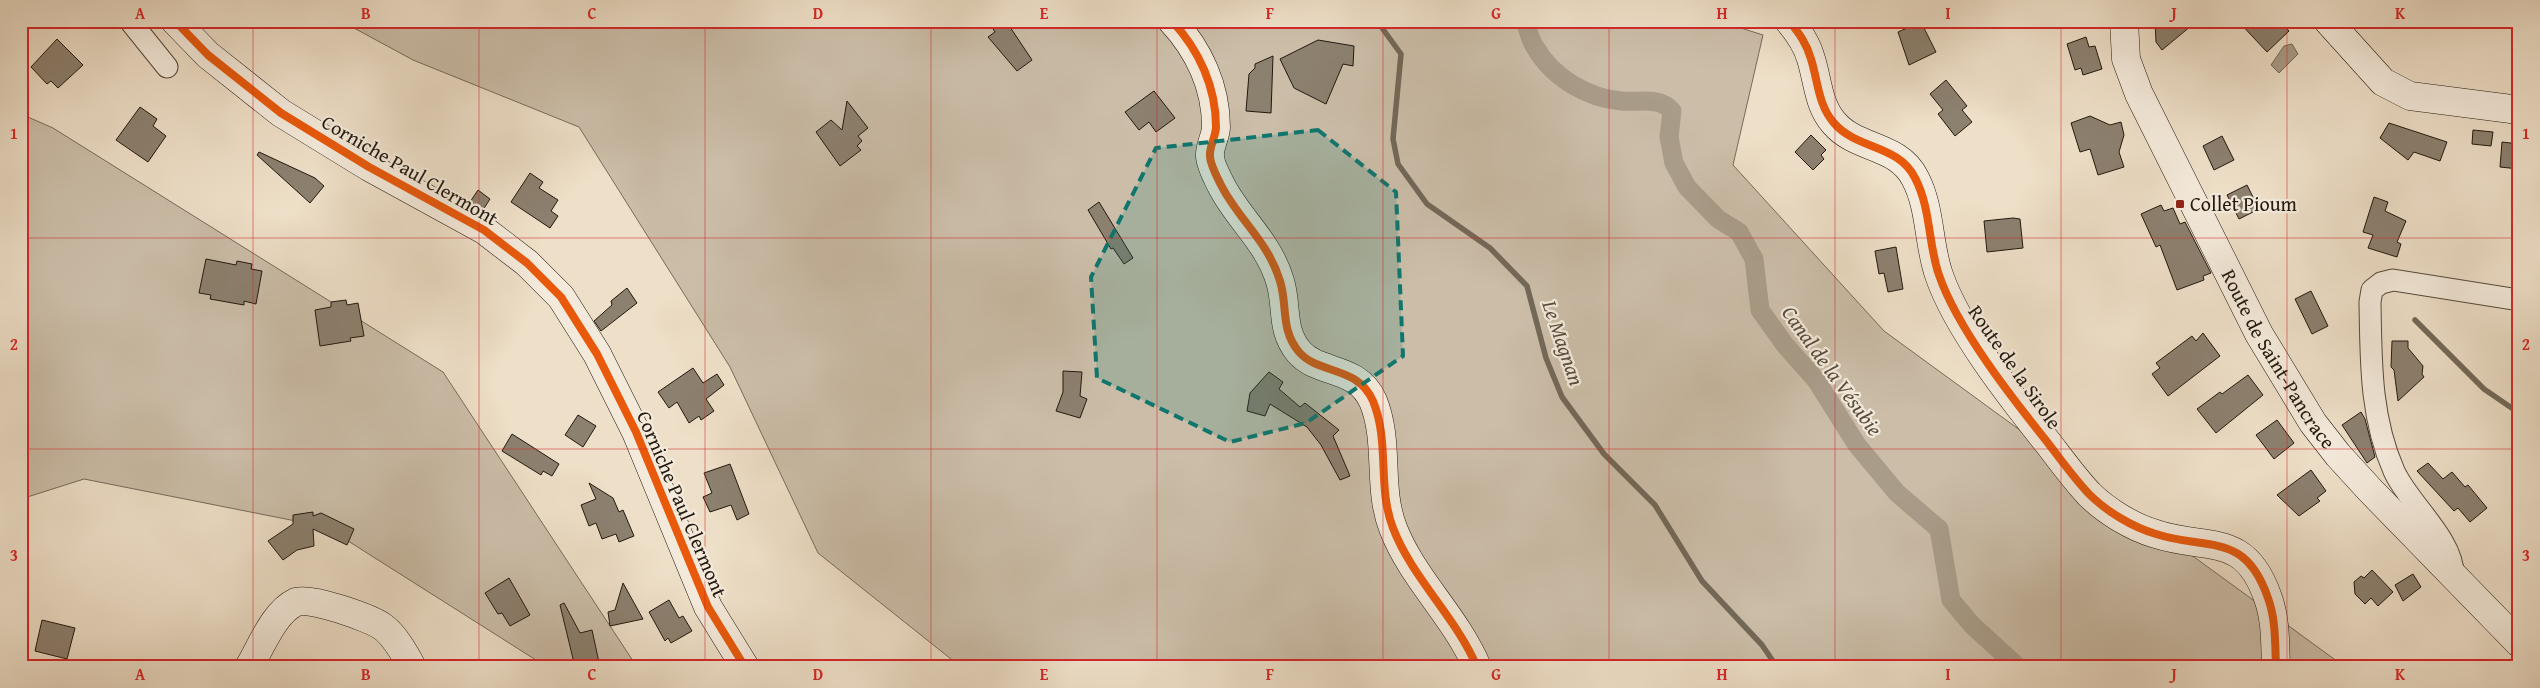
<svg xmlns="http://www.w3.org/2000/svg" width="2540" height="688" font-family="'Gentium Book Plus',serif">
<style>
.green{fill:#cbbda8;stroke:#766b5b}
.water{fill:#a99c89;stroke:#736858}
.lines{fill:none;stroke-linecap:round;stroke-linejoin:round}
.stream{stroke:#736858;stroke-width:5.5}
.canal{stroke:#a99c89;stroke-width:19}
.building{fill:#8c806f;stroke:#22190e}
.street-casing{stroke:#554a3c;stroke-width:23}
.secondary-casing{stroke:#22190e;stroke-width:29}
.street{stroke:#f4eadb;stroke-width:21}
.secondary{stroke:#f4eadb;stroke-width:28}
.cycleway-casing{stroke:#f4eadb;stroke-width:11}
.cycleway{stroke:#e8590c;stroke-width:8}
.marked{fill:#0f766e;fill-opacity:0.2;stroke:#0f766e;stroke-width:4;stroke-dasharray:10 6;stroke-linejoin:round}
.grid{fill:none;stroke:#d62828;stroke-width:1;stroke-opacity:0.55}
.poi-dot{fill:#8f2418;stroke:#f4eadb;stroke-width:2}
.labels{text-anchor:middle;stroke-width:4.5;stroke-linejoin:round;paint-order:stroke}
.street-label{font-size:20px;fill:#22190e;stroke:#f4eadb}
.poi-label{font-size:20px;fill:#22190e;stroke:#f4eadb;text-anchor:start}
.water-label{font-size:21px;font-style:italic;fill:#584d3f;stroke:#f4eadb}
.neatline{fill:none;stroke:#d62828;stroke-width:2}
.grid-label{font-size:16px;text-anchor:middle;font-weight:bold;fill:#d62828}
</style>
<rect width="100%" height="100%" fill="#eedfc8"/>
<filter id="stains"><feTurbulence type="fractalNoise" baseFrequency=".004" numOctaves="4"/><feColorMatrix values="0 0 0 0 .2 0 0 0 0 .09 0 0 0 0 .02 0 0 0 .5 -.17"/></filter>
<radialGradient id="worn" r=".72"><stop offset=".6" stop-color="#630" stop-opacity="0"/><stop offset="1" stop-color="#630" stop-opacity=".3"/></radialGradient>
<g class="green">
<polygon points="341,21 1719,21 1763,35 1733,165 1884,331 2345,667 961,667 818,553 730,367 579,127 413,60"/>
<polygon points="21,114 53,128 443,372 637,667 547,667 326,527 84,479 21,499"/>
</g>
<polygon class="water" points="2292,44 2298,54 2279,73 2271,65 2284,46"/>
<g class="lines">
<g class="stream">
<polyline points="1377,21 1401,54 1393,139 1398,164 1427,204 1490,248 1527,286 1546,358 1562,397 1604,454 1655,505 1702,581 1762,645 1777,667"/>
<polyline points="2415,320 2484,389 2519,413"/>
</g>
<path class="canal" d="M1525 21C1528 29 1530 40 1535 47 1552 77 1587 98 1621 101 1638 103 1659 96 1672 111L1669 137 1674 163 1687 187 1718 219 1739 232 1754 259 1760 310 1785 345 1816 380 1857 445 1897 493 1939 529 1951 600 1972 625 2018 667"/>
</g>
<g class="building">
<polygon points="988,21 1006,21 1032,60 1017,71 988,37 995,32"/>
<polygon points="2155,21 2197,21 2162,50 2156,42"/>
<polygon points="2238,21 2280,21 2289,31 2267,52"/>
<polygon points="1921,22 1936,52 1909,65 1898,32"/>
<polygon points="2086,37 2089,47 2095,46 2102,69 2083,75 2081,68 2075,70 2067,44"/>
<polygon points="57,39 83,65 58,88 51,81 47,84 31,67"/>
<polygon points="1318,40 1354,46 1353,66 1343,64 1326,104 1294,88 1280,59"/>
<polygon points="1273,56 1271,113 1246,111 1249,74 1255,68 1255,64"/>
<polygon points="1946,80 1967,106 1962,110 1972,122 1955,136 1938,114 1943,110 1930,94"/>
<polygon points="1154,91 1175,118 1156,132 1149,122 1139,130 1125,112"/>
<polygon points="847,101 868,128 858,136 862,141 857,146 861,150 840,166 816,132 831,120 842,130"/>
<polygon points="140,107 157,119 153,126 166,136 148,162 116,140"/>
<polygon points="2090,116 2110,125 2121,122 2124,135 2119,152 2124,167 2098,175 2090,149 2080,152 2071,123"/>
<polygon points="2389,123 2447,142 2440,161 2414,152 2408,160 2380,138"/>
<polygon points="2473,130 2493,132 2491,146 2472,144"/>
<polygon points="1811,135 1826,150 1821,155 1824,159 1813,170 1795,152"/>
<polygon points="2222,136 2234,160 2214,170 2203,146"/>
<polygon points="2502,142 2519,144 2519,169 2500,167"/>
<polygon points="259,152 315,178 324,186 310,203 257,155"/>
<polygon points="530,173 543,182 539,188 558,200 551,211 558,216 550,228 511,202"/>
<polygon points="2247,185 2259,209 2239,219 2227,195"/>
<polygon points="478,190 490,199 483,210 470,202"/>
<polygon points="2374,197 2388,202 2385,211 2406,221 2397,242 2401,244 2397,257 2368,248 2373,235 2363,232"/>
<polygon points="1099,202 1133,258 1124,264 1113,248 1111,249 1088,210"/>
<polygon points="2161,205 2164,211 2173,208 2180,224 2185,222 2211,273 2203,276 2204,280 2177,290 2160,245 2156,247 2141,214"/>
<polygon points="2013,218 2020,219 2023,248 1987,252 1984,221"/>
<polygon points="1896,247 1903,289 1888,292 1884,273 1879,274 1875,251"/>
<polygon points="206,259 236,265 237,261 252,264 251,269 262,271 256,304 244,301 244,305 210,299 211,295 199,293"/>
<polygon points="627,288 637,303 601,331 594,321 612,305 611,301"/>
<polygon points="2311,291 2328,326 2312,334 2295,299"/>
<polygon points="346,300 347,305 358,303 364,336 350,338 351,341 320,346 315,310 331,307 331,302"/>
<polygon points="2203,333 2220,356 2168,396 2152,374 2160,368 2156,363 2192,336 2196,341"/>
<polygon points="2392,341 2408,341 2408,348 2423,366 2422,374 2424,377 2398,401 2394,370 2391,367"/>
<polygon points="693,368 703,383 717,374 724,385 706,399 714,411 701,420 699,416 689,423 677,402 669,408 658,392"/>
<polygon points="1063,371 1082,372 1080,396 1087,399 1080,418 1056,411 1063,392"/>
<polygon points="1269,372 1283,382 1279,389 1300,407 1305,403 1339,430 1333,436 1350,476 1340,480 1321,445 1307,427 1270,404 1265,416 1247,411 1250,393"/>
<polygon points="2248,375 2263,395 2216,433 2197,409 2220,392 2222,394"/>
<polygon points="2361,412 2365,419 2375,457 2367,463 2342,425"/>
<polygon points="578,415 596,426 583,447 565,435"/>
<polygon points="2277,420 2294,443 2274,459 2256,435"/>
<polygon points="512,434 559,464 552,476 543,471 541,475 502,451"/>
<polygon points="2428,463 2443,479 2452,472 2465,487 2468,485 2487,508 2470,522 2458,508 2454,511 2417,471"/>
<polygon points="730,464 749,514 737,520 731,505 710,512 703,497 712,493 704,473"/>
<polygon points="2311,470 2326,491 2317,498 2320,501 2299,516 2277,495"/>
<polygon points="589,483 613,498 619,512 623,510 634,536 619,542 616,534 602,539 596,523 589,526 581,505 596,499"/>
<polygon points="313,512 313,516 321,513 354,529 347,545 313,529 314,546 297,550 283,560 268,541 293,524 293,515"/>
<polygon points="2372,570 2393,592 2378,606 2371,598 2365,604 2355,594 2354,582 2361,576 2364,578"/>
<polygon points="2413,574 2421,587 2403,601 2395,585"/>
<polygon points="509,578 530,615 510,626 502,613 498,614 485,593"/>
<polygon points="623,583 643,619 610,626 608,612 615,610"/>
<polygon points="669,600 679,618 683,616 692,631 671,643 668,638 665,641 649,612"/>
<polygon points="564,603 580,633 592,630 600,667 575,667 560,605"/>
<polygon points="42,620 75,628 67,659 35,651"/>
</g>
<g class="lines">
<defs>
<g id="street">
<polyline points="130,21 167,67"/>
<path d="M2453 575C2454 540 2408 503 2394 471 2370 417 2371 360 2370 302L2372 290 2381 283 2393 280 2519 300"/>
</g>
<g id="secondary">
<polyline points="175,21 208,55 281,113 369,167 484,230 527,263 561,297 597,354 636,432 708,607 745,667"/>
<path d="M1172 21C1199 50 1216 87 1216 127 1216 136 1209 147 1210 156 1210 164 1217 177 1221 185 1238 219 1268 241 1280 281 1288 307 1280 329 1299 352 1319 375 1357 365 1373 401 1390 442 1377 487 1393 528 1412 578 1456 617 1477 667"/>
<path d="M1789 21C1799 33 1807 44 1811 59 1818 81 1818 105 1834 123 1857 150 1898 144 1915 178 1931 208 1928 244 1939 275 1957 328 2012 398 2048 443 2061 460 2074 478 2089 494 2106 511 2132 527 2156 534 2208 551 2245 531 2268 598 2276 620 2275 644 2276 667"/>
<path id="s1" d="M2124 21 2126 59 2139 94 2259 334 2313 423 2338 455 2370 490 2519 643"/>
<polyline points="2328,21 2383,82 2410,96 2519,110"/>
<path d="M249 667C261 647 274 612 296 602 308 596 371 618 383 627 395 636 405 654 412 667"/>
</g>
</defs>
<use href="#street" class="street-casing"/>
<use href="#secondary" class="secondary-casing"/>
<use href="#street" class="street"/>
<use href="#secondary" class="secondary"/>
<defs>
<g id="cycleway">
<polyline points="175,21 208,55 281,113 369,167 484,230 527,263 561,297 597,354 636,432 708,607 745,667"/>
<path d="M1172 21C1199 50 1216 87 1216 127 1216 136 1209 147 1210 156 1210 164 1217 177 1221 185 1238 219 1268 241 1280 281 1288 307 1280 329 1299 352 1319 375 1357 365 1373 401 1390 442 1377 487 1393 528 1412 578 1456 617 1477 667"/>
<path d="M1789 21C1799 33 1807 44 1811 59 1818 81 1818 105 1834 123 1857 150 1898 144 1915 178 1931 208 1928 244 1939 275 1957 328 2012 398 2048 443 2061 460 2074 478 2089 494 2106 511 2132 527 2156 534 2208 551 2245 531 2268 598 2276 620 2275 644 2276 667"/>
</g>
</defs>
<use href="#cycleway" class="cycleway-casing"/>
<use href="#cycleway" class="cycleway"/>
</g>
<path class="marked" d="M1318 130 1396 192 1403 356 1306 423 1230 442 1097 378 1091 277 1156 148Z"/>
<path class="grid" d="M253 21V667M479 21V667M705 21V667M931 21V667M1157 21V667M1383 21V667M1609 21V667M1835 21V667M2061 21V667M2287 21V667M21 238H2519M21 449H2519"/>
<rect class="poi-dot" x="2175" y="199" width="10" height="10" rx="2.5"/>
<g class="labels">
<g class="street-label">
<text transform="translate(410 170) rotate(30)" y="7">Corniche Paul Clermont</text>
<text dy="7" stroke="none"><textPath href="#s1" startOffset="375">Route de Saint-Pancrace</textPath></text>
<text transform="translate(2015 367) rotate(55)" y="7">Route de la Sirole</text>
<text transform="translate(682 504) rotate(67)" y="7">Corniche Paul Clermont</text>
</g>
<g class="poi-label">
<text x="2190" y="211">Collet Pioum</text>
</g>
<g class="water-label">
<text transform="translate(1563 343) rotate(71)" y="7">Le Magnan</text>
<text transform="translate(1832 371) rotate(54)" y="7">Canal de la Vésubie</text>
</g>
</g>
<rect width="2540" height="688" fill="none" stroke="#eedfc8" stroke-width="55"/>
<rect x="28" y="28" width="2484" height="632" class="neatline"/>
<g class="grid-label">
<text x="140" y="19">A</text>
<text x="366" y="19">B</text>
<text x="592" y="19">C</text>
<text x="818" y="19">D</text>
<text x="1044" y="19">E</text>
<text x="1270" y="19">F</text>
<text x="1496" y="19">G</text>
<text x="1722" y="19">H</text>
<text x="1948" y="19">I</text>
<text x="2174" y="19">J</text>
<text x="2400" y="19">K</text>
<text x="14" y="139">1</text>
<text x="2526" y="139">1</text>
<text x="14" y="350">2</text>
<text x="2526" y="350">2</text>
<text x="14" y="561">3</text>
<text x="2526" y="561">3</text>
<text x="140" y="680">A</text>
<text x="366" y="680">B</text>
<text x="592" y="680">C</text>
<text x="818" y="680">D</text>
<text x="1044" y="680">E</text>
<text x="1270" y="680">F</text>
<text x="1496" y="680">G</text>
<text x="1722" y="680">H</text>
<text x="1948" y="680">I</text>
<text x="2174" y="680">J</text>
<text x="2400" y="680">K</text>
</g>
<rect width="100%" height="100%" filter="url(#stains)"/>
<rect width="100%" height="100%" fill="url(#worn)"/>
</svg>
